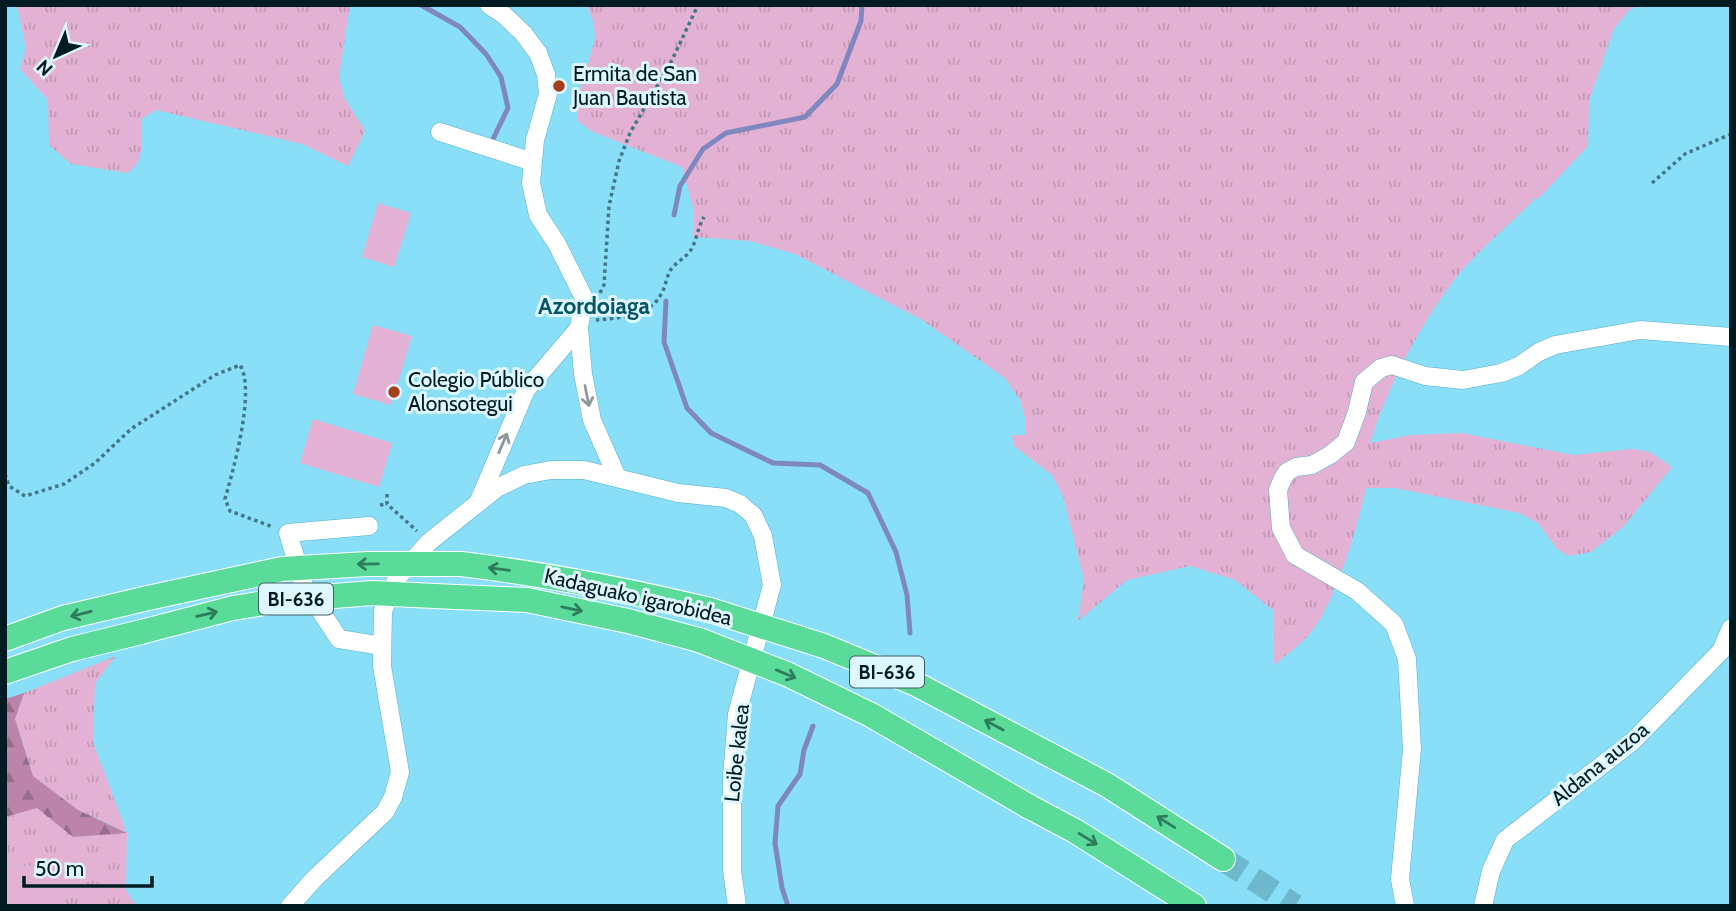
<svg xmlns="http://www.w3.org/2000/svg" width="1736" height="911" font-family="Cabin,sans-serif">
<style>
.grass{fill:url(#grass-tufts)}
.forest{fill:url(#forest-firs)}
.garden{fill:#e3b1d3}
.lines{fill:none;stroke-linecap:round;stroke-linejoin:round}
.stream{stroke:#7f87bf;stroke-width:5}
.highway-tunnel{stroke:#6eb8cd;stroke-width:24;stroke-dasharray:24 12;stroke-linecap:butt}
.minor-casing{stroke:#57aec6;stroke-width:19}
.highway-casing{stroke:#fff;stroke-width:26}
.path{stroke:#417787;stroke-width:3.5;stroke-dasharray:3.5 3.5;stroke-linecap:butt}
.minor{stroke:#fff;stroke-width:18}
.highway{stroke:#5adb99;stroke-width:24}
.highway-bridge-casing{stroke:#fff;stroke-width:26;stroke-linecap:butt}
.highway-bridge{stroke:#5adb99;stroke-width:24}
.oneway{stroke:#8d989c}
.oneway2{stroke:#2e7b5e}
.poi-dot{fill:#a53e1b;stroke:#def6fe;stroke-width:2.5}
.labels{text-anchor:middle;stroke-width:6;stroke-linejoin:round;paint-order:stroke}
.shield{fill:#def6fe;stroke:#435d64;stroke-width:2}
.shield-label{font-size:19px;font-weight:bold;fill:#011b22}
.poi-label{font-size:21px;fill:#011b22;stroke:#def6fe;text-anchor:start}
.street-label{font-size:21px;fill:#011b22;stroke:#def6fe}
.neighbourhood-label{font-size:23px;font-weight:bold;fill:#065465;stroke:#def6fe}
</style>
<defs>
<pattern id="grass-tufts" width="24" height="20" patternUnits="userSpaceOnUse" patternTransform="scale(1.75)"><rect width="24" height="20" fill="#e3b1d3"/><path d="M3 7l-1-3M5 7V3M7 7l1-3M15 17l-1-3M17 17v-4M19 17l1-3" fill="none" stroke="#c198b5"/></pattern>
<pattern id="forest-firs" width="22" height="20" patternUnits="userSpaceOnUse" patternTransform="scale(1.75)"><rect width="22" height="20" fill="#bc84ab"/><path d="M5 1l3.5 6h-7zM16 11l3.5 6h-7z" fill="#966b8b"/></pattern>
</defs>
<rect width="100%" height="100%" fill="#89dff8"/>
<g class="grass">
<path d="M17 5H350L339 77 344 97 365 131 348 166 302 144 156 110 141 119C141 138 146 161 128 173L71 164 49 145 48 100 20 69 26 48Z"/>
<path d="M587 5H1641L1629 10 1614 29 1589 101 1588 146 1538 199 1529 198 1534 200C1511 223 1486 244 1464 268 1426 312 1387 387 1370 443L1411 435 1462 433 1573 455 1632 449 1650 452 1672 467 1623 527 1591 552 1568 556 1557 549 1538 523 1519 513 1395 488H1366C1357 528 1335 607 1307 637 1297 647 1285 656 1274 665V611L1235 580 1190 566 1127 580 1078 621 1084 579 1063 496 1052 475 1014 446 1012 435H1025L1026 421 1020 400 1005 378 922 320 795 254 750 241 694 237 693 207 682 167 591 131 577 120 578 98 595 39 594 23Z"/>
<polygon points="116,656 95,683 93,742 127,833 126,890 136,906 66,906 57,869 5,864 5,817 37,807 73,837 126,832 78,810 33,776 15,719 24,693"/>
</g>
<polygon class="forest" points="24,693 15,719 33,776 78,810 127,833 73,837 37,808 5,817 5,699"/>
<g class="garden">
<polygon points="378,203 411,213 394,267 362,257"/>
<polygon points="373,325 412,336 391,405 353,394"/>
<polygon points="313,419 392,443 379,487 300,463"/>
<polygon points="5,864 57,869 66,906 5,906"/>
</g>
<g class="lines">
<g class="stream">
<polyline points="421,5 460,27 486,54 501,77 508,108 493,139"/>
<polyline points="674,215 680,186 703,149 726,133 805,117 837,84 861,21 862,5"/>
<polyline points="666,301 664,342 687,408 711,433 773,463 820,465 868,493 896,552 907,595 910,633"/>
<polyline points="788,906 782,888 775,843 778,806 800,774 804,750 813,726"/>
</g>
<polyline class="highway-tunnel" points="1223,859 1295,906"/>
<defs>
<g id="minor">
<polyline points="489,5 504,15 523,33 538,53 546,74 548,94 535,140 531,183 538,215 557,244 584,298 579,328 583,374 592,420 617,477"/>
<polyline points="440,132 533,162"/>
<polyline points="478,503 526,390 579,328"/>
<polyline points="369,526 288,533 304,586 339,639 382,646"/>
<polyline points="290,906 314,879 385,812 393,797 400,772 382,666 383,611 397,578 429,542 497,488 524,475 551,470 584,470 678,493 726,498 740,504 753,515 763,536 772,585 737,714 732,778 732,870 737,906"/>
<polyline points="1405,906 1400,879 1412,749 1407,659 1394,624 1357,591 1295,555 1281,528 1278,490 1282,480 1287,472 1296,467 1312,465 1330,455 1346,442 1357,412 1364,382 1381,368 1392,365 1425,376 1463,380 1501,373 1519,366 1539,352 1555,345 1640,330 1731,337"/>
<polyline points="1483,906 1491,871 1505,840 1633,741 1721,651 1731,628"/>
</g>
<g id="highway">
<path d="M461 564C545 574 627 590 710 610"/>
<polyline points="456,597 527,600 628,621 699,640"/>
<polyline points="5,639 63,618 148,598"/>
<polyline points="5,672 72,649 141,632"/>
<polyline points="1054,757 1107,785 1223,859"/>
<polyline points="1028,806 1075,831 1194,906"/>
</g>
</defs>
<use href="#minor" class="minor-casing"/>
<use href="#highway" class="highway-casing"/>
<g class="path">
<polyline points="1652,183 1685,154 1731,134"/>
<polyline points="600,293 604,285 609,206 619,161 630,133 672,60 698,5"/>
<path d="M596 320C617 318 648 317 660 296 665 289 666 279 670 271 675 262 688 257 692 248 697 238 698 227 704 217"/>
<path d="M5 474 9 486 25 496 64 484 95 463 131 429 215 375 240 365C256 390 233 471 225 499L230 511 273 527"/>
<polyline points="387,494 387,504 417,531"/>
<polyline points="380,505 387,504"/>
</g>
<use href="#minor" class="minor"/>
<use href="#highway" class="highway"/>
<defs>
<g id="highway-bridge">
<polyline points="148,598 282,569 368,564 461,564"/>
<polyline points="710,610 824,646 916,684 1054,757"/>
<polyline points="141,632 233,608 284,600 372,593 456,597"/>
<polyline points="699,640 787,674 871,715 1028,806"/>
</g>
</defs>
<use href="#highway-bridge" class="highway-bridge-casing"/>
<use href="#highway-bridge" class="highway-bridge"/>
</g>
<defs><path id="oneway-shaft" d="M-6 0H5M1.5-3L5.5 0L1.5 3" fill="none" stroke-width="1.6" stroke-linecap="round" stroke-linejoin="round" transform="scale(1.75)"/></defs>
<g class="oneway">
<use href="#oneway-shaft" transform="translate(587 396) rotate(79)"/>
<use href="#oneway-shaft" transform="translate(503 443) rotate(-67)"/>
</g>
<g class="oneway2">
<use href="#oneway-shaft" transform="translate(368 564) rotate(179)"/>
<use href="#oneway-shaft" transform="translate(499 569) rotate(-173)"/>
<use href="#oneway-shaft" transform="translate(572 609) rotate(12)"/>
<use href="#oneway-shaft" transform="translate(81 614) rotate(166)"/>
<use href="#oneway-shaft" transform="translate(207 614) rotate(-13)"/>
<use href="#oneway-shaft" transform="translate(786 674) rotate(23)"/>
<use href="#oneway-shaft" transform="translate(994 725) rotate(-152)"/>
<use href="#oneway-shaft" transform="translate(1166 822) rotate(-148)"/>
<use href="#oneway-shaft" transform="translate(1088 839) rotate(32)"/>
</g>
<g class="poi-dot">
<circle cx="559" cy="86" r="7"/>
<circle cx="394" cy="392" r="7"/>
</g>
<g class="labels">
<g class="shield">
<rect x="259" y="583.5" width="74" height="31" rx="5"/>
<rect x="850" y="656.5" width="74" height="31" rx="5"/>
</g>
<g class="shield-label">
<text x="296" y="606">BI-636</text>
<text x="887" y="679">BI-636</text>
</g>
<g class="poi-label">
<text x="573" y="81">Ermita de San<tspan x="573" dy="24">Juan Bautista</tspan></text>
<text x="408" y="387">Colegio Público<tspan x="408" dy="24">Alonsotegui</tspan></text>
</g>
<g class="street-label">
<text transform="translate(638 597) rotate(13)" y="7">Kadaguako igarobidea</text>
<text transform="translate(737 753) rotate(-84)" y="7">Loibe kalea</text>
<text transform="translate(1600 764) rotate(-39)" y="7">Aldana auzoa</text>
</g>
<g class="neighbourhood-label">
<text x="594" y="314">Azordoiaga</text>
</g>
</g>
<rect width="1736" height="911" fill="none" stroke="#011b22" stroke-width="14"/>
<g transform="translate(56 56) rotate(224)" stroke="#def6fe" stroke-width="5" paint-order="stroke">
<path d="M0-5L12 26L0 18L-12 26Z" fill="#011b22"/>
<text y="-10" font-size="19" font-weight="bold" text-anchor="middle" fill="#011b22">N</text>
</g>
<path d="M24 876v10h128v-10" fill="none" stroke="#011b22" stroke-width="3.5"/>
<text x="35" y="876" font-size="21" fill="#011b22" stroke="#def6fe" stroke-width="5" paint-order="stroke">50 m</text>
</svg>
